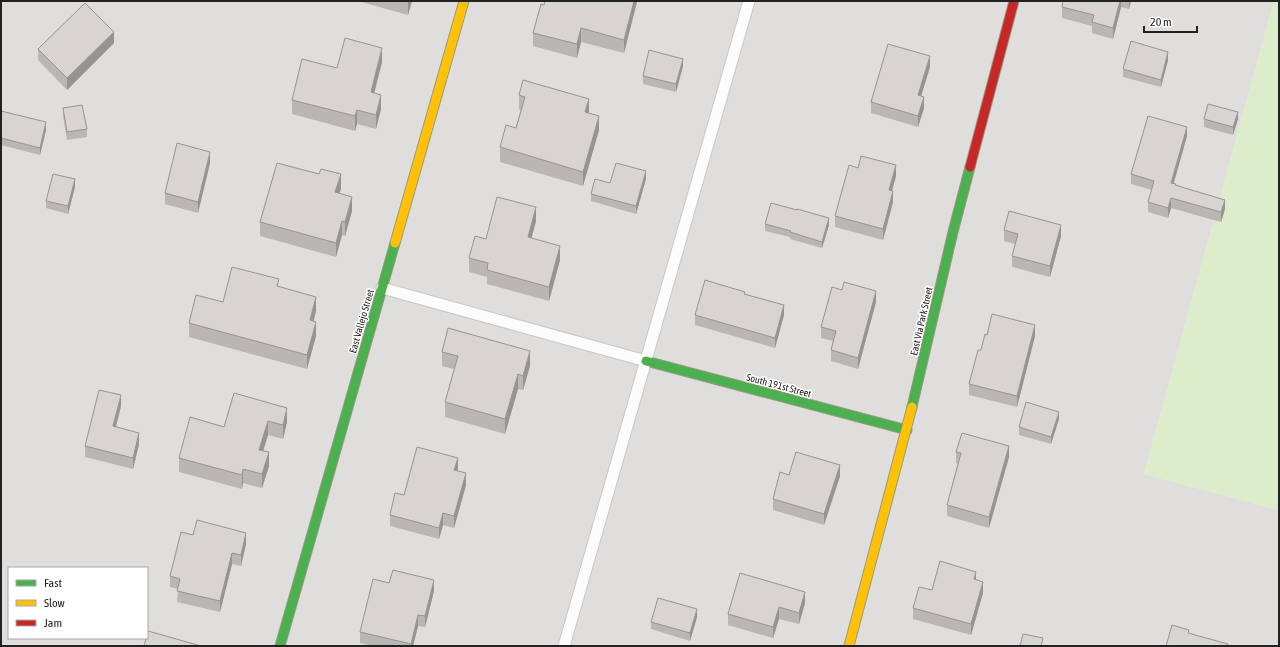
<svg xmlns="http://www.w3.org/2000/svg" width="1280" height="647" font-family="'Asap Condensed',sans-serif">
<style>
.residential{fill:#dfdedc;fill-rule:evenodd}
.grass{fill:#ddeccb}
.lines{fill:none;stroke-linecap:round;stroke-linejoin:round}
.lane-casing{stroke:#c9c8c7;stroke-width:13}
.fast-casing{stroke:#999a82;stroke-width:11}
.slow-casing{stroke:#999a82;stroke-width:11}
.jam-casing{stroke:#999a82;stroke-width:11}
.lane{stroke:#fdfcfc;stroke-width:11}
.fast{stroke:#4caf50;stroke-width:9}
.slow{stroke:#ffc107;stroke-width:9}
.jam{stroke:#c62828;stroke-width:9}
.wall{fill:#b9b6b5}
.shaded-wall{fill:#969493}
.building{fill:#d7d4d2;stroke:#969493}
.labels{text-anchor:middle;stroke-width:3;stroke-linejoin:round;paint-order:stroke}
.street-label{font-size:10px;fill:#222;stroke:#fff}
</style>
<rect width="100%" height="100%" fill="#f0eeeb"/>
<path class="residential" d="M1 1H1274L1144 474 1279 510V646H1ZM9 568H147V638H9Z"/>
<polygon class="grass" points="1274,1 1279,1 1279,510 1144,474"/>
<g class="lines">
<defs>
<g id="lane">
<polyline points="382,288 646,361"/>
<polyline points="564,646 749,1"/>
</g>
<g id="fast">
<polyline points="646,361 907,430"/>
<polyline points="912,407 953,232 970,167"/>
<polyline points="280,646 395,243"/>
</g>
<g id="slow">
<polyline points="395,243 464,1"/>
<polyline points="849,646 912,407"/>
</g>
<polyline id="jam" points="970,167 1014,1"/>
</defs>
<use href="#lane" class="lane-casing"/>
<use href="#fast" class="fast-casing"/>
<use href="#slow" class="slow-casing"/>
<use href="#jam" class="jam-casing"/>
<use href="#lane" class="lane"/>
<use href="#fast" class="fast"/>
<use href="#slow" class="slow"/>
<use href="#jam" class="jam"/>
</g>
<g class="wall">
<polygon points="358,1 412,1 408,15"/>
<polygon points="637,1 624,53 581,42 577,58 533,46 533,33 544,5"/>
<polygon points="1063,1 1131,1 1129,9 1121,7 1113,39 1092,33 1092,26 1062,18 1062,7"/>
<polygon points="114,43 67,90 38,60 38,49"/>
<polygon points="1168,60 1161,87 1123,77 1123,69"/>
<polygon points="382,62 374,93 381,109 376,129 357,124 355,131 292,114 292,100 337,68"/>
<polygon points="683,66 676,92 643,84 643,76"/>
<polygon points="930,67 921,96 924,108 918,127 871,113 871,102"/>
<polygon points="519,95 589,113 599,130 583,186 500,162 500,147 516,128 521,110 519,109"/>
<polygon points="63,108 87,129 87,137 67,140 63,116"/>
<polygon points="1,111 46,130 40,155 1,145"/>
<polygon points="1204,119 1238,119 1233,135 1204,127"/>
<polygon points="1187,136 1174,183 1176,185 1225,209 1221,222 1171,208 1168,218 1148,212 1148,202 1152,190 1131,184 1131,174"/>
<polygon points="210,163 198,213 165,204 165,193"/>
<polygon points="858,168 896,176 892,190 893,202 883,240 835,227 835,216"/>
<polygon points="646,179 636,214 591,201 591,194 610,183"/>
<polygon points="75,187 68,214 46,208 46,201"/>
<polygon points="341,189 339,193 352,211 345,236 342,235 336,257 260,236 260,222"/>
<polygon points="536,221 531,238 560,260 549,301 487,284 487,277 469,272 469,258 486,239"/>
<polygon points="765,224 829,225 822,248 790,239 790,237 765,231"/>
<polygon points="1004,230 1061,236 1050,277 1012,267 1012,256 1015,244 1004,241"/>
<polygon points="279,287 316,311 314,321 316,336 307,369 189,337 189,323 223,302"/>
<polygon points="842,290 876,302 858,369 831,361 831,350 833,341 821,338 821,327"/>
<polygon points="745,294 784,315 775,348 695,325 695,315"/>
<polygon points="1035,336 1017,407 969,395 969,384 981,350"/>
<polygon points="442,352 530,366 523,390 518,389 505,434 445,417 445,402 454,369 442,366"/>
<polygon points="234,393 287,422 283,439 268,435 263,451 269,466 262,488 243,483 242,489 179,472 179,458 224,427"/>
<polygon points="121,406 116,427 139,444 133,469 85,457 85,446"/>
<polygon points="1059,419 1051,444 1019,435 1019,427"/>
<polygon points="956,452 1009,457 989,528 947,516 947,505 958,464 956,463"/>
<polygon points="458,469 457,471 466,485 454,528 443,525 439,539 390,526 390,515 404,495"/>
<polygon points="840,476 824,525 773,510 773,499"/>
<polygon points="193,535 246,544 241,566 232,564 220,612 177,602 178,589 170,587 170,576"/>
<polygon points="976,580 983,593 971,635 913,619 913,608"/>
<polygon points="389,583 434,591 425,627 418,626 413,646 372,646 360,643 360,632"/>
<polygon points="805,603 799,624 779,619 773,638 728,625 728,614"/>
<polygon points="697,617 690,641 651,629 651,622"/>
</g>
<g class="shaded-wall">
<polygon points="408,1 412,1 408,15"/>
<polygon points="634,1 637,1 637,2 624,53 624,40"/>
<polygon points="1120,1 1121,1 1121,7 1113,39 1113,28"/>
<polygon points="1129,1 1131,1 1129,9"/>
<polygon points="581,28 581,42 577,58 577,44"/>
<polygon points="114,32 114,43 67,90 67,78"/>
<polygon points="382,48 382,62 371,106 371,92"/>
<polygon points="1168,52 1168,60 1161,87 1161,80"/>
<polygon points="930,56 930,67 918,106 918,95"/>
<polygon points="683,59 683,66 676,92 676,84"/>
<polygon points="381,95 381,109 376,129 376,115"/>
<polygon points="924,97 924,108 918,127 918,116"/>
<polygon points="589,99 589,113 585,112"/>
<polygon points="357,110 357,124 355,131 355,116"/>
<polygon points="1238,112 1238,119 1233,135 1233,127"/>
<polygon points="599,116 599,130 583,186 583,172"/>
<polygon points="46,122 46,130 40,155 40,148"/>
<polygon points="1187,127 1187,136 1171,192 1171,183"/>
<polygon points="210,152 210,163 198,213 198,202"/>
<polygon points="896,165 896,176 889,201 889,190"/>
<polygon points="646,171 646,179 636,214 636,206"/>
<polygon points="341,174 341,189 335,206 335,192"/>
<polygon points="75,179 75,187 68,214 68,206"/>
<polygon points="893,191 893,202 883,240 883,229"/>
<polygon points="352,197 352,211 345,236 345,222"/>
<polygon points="1171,198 1171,208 1168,218 1168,208"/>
<polygon points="1225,200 1225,209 1221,222 1221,212"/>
<polygon points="536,207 536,221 528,252 528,237"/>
<polygon points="829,218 829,225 822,248 822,242"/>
<polygon points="342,221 342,235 336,257 336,243"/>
<polygon points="1061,225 1061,236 1050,277 1050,266"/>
<polygon points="560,246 560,260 549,301 549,287"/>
<polygon points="876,291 876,302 858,369 858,358"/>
<polygon points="316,297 316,311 310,334 310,320"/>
<polygon points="784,305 784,315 775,348 775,338"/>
<polygon points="316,322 316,336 307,369 307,355"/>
<polygon points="1035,325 1035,336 1017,407 1017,396"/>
<polygon points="530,351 530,366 523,390 523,376"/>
<polygon points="518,374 518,389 505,434 505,419"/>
<polygon points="121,395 121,406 113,437 113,426"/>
<polygon points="287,408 287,422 283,439 283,425"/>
<polygon points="1059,412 1059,419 1051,444 1051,437"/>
<polygon points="268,421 268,435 259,464 259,450"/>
<polygon points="139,433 139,444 133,469 133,458"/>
<polygon points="1009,446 1009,457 989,528 989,517"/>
<polygon points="269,452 269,466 262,488 262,474"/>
<polygon points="458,458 458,469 454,482 454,470"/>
<polygon points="840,465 840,476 824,525 824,514"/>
<polygon points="243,469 243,483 242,489 242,475"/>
<polygon points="466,473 466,485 454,528 454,516"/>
<polygon points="443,513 443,525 439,539 439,528"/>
<polygon points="246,533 246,544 241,566 241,555"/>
<polygon points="232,553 232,564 220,612 220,601"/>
<polygon points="976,572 976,583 974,579"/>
<polygon points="434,580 434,591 425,627 425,616"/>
<polygon points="983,582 983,593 971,635 971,624"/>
<polygon points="805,592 805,603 799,624 799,613"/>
<polygon points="779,607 779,619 773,638 773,627"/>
<polygon points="697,609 697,617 690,641 690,633"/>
<polygon points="418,615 418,626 413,646 411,646"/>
</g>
<g class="building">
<polygon points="545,1 634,1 624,40 581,28 577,44 533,33 541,4 544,5"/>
<polygon points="1063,1 1120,1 1113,28 1092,22 1094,15 1062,7"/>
<polygon points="85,3 114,32 67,78 38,49"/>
<polygon points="345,38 382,48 371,92 381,95 376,115 357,110 355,116 292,100 302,59 337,68"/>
<polygon points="1131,41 1168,52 1161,80 1123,69"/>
<polygon points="888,44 930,56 918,95 924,97 918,116 871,102"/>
<polygon points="649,50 683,59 676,84 643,76"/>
<polygon points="523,80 589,99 585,112 599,116 583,172 500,147 506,125 516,128 525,97 519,95"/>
<polygon points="1208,104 1238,112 1233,127 1204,119"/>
<polygon points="82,105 87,129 67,132 63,108"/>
<polygon points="1,111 46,122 40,148 1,138"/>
<polygon points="1148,116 1187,127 1171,183 1176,184 1175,185 1225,200 1221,212 1171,198 1168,208 1148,202 1154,181 1131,174"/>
<polygon points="177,143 210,152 198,202 165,193"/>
<polygon points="861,156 896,165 889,190 893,191 883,229 835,216 849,165 858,168"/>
<polygon points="277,163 319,174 321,169 341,174 335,192 352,197 345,222 342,221 336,243 260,222"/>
<polygon points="616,163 646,171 636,206 591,194 595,179 610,183"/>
<polygon points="53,174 75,179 68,206 46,201"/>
<polygon points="497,197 536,207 528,237 560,246 549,287 487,270 488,263 469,258 475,236 486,239"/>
<polygon points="771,203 797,210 797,209 829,218 822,242 790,232 791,231 765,224"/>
<polygon points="1009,211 1061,225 1050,266 1012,256 1018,234 1004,230"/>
<polygon points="232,267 279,279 277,286 316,297 310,320 316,322 307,355 189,323 196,295 223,302"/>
<polygon points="705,280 745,292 744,294 784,305 775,338 695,315"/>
<polygon points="844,282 876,291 858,358 831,350 836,331 821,327 832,287 842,290"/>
<polygon points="992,314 1035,325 1017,396 969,384 978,350 981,350 985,334 987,335"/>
<polygon points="448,328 530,351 523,376 518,374 505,419 445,402 458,356 442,352"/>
<polygon points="99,390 121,395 113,426 139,433 133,458 85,446"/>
<polygon points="234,393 287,408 283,425 268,421 259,450 269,452 262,474 243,469 242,475 179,458 190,417 224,427"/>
<polygon points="1026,402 1059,412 1051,437 1019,427"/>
<polygon points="962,433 1009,446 989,517 947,505 961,453 956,452"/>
<polygon points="417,447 458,458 454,470 466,473 454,516 443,513 439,528 390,515 395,493 404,495"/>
<polygon points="796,452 840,465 824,514 773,499 780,472 789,475"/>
<polygon points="197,520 246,533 241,555 232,553 220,601 177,591 180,579 170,576 181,532 193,535"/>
<polygon points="940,561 976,572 974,579 983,582 971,624 913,608 919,587 932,590"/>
<polygon points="393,570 434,580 425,616 418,615 411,644 360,632 373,579 389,583"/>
<polygon points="740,573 805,592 799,613 779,607 773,627 728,614"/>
<polygon points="658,598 697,609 690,633 651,622"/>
<polygon points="1172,625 1189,630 1188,633 1228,644 1227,646 1166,646"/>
<polygon points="148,631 201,646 144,646"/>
<polygon points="1023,634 1043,638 1041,646 1020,646"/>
</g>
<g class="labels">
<g class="street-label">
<text transform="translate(361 321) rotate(-74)" y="4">East Vallejo Street</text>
<text transform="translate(921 321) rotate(-77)" y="4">East Via Park Street</text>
<text transform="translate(779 385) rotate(15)" y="4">South 191st Street</text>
</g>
</g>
<rect width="1280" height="647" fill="none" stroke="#222222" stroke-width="4"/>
<rect x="8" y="567" width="140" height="72" fill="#ffffff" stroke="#a7a7a7"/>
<rect x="16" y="580" width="20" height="6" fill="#4caf50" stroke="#a7a7a7"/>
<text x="44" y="587" font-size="12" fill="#222222">Fast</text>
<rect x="16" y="600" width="20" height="6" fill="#ffc107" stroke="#a7a7a7"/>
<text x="44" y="607" font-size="12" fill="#222222">Slow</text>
<rect x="16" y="620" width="20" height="6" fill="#c62828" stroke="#a7a7a7"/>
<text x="44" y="627" font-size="12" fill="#222222">Jam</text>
<path d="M1144 26v6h53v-6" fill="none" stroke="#222222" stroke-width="2"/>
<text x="1150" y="26" font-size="12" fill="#222222" stroke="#ffffff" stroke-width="3" paint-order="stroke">20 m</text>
</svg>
